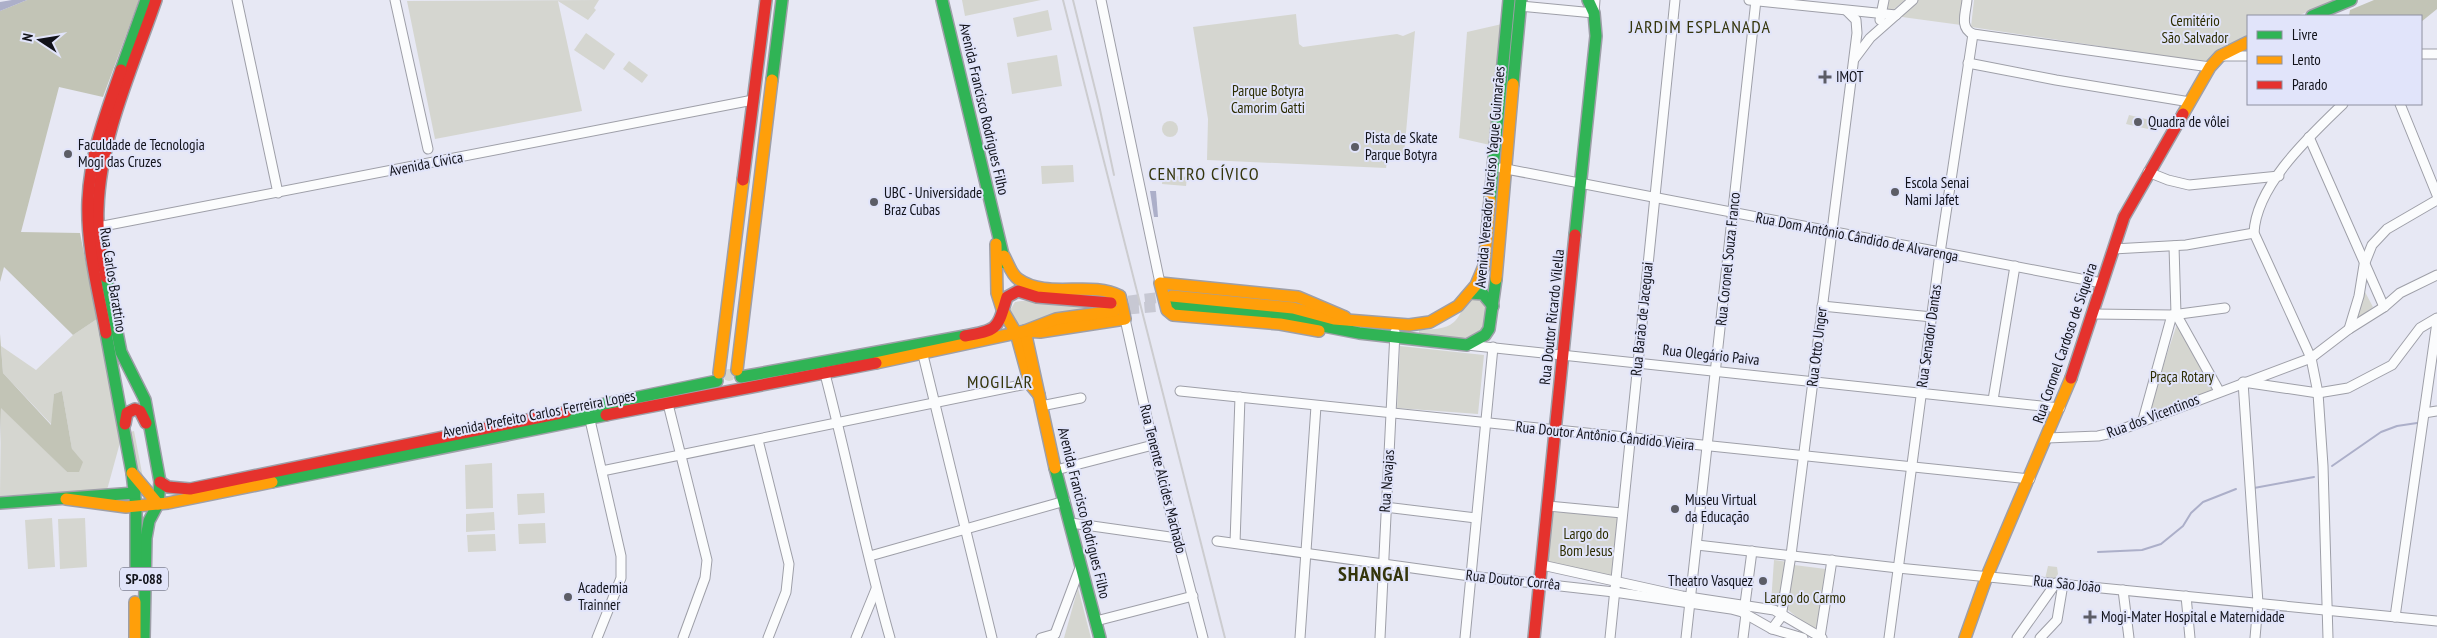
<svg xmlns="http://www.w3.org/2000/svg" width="2437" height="638" font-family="'PT Sans Narrow',sans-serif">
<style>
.green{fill:#d5d6d0}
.forest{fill:#c2c4b6}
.water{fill:#acafc9}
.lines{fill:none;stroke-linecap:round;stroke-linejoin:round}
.stream{stroke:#acafc9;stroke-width:2}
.secondary-tunnel{stroke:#c7c8d3;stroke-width:11;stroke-dasharray:11 5.5;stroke-linecap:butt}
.street-casing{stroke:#9e9fa8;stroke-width:11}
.fast-casing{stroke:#9e9fa8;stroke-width:14}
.slow-casing{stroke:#9e9fa8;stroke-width:14}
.jam-casing{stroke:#9e9fa8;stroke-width:14}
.street{stroke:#fbfcfd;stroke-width:9}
.fast{stroke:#30b455;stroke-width:11}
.slow{stroke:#ff9f0a;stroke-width:11}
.jam{stroke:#e5322d;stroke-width:11}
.rail{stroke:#cccccf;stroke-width:2}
.poi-dot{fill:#5c5d66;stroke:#e1e4fa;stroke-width:2}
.labels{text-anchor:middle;stroke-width:4;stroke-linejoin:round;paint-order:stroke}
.shield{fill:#e1e4fa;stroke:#4f515d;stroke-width:1}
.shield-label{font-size:14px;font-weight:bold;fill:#11121a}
.park-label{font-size:15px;fill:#2c2c01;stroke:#e1e4fa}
.poi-label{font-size:15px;fill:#11121a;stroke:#e1e4fa;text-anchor:start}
.street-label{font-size:15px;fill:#11121a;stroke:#e1e4fa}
.quarter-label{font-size:18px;letter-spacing:1px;fill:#34350b;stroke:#e1e4fa}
.district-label{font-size:20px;font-weight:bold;letter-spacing:1px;fill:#34350b;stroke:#e1e4fa}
</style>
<rect width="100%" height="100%" fill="#e7e8f4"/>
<g class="green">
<polygon points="599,0 594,8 596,10 588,20 558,1 582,111 435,139 407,1"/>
<polygon points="962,0 1041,0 965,16"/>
<polygon points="1889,0 1905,0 1893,10 1887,9"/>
<polygon points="1917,0 1965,0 1961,25 1902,17 1901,15"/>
<polygon points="1974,0 2337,0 2297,16 2248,16 2248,36 2220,48 2206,62 1971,27"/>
<polygon points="1048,10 1052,30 1017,37 1013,18"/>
<polygon points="1296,14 1299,44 1303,47 1397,34 1403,36 1415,31 1404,155 1388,154 1386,168 1207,160 1208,119 1193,27"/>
<polygon points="1502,24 1490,145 1459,138 1467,32"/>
<polygon points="586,33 615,54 604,70 574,50"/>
<polygon points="1057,55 1062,86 1012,94 1007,63"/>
<polygon points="629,61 648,75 642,83 623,69"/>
<polygon points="2129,115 2150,120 2148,129 2126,124"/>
<circle cx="1170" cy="129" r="8"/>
<polygon points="1073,165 1074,182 1042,184 1041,166"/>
<polygon points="1163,175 1187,177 1186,186 1162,184"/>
<polygon points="2365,292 2373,307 2354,322"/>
<path d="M1476 296 1487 304 1486 327C1467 344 1443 339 1419 335V330C1430 329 1446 330 1454 322 1463 314 1463 300 1476 296Z"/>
<polygon points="1021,301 1028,301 1105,309 1017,328 1009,312 1015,302"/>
<polygon points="97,319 121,439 107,490 0,496 1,407 67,472 72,449 62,391 54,394 52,425 3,373 1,346 36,370 73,335"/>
<polygon points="2178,321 2214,390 2147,414"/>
<polygon points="1400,346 1484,355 1478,414 1397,408"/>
<circle cx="729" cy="375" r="6"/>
<polygon points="134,431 143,478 136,469 130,432"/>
<polygon points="492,463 493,508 466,509 465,465"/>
<polygon points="544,493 545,513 518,515 517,494"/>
<polygon points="494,512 495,530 466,532 466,514"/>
<polygon points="1552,512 1619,516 1613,577 1557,567 1547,560"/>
<polygon points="52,518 55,567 28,569 25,520"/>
<polygon points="85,518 87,567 60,569 58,519"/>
<polygon points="545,523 546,543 519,544 518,524"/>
<polygon points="495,534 496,551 468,552 467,535"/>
<polygon points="1774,560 1788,562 1782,607 1771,603"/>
<polygon points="1794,565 1826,569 1817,634 1787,609"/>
<polygon points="2048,566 2057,567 2058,574 2054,580 2045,579"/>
<polygon points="1078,588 1091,638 1064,638"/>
</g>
<g class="forest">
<polygon points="27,0 139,0 103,97 59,87 21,232 80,233 97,319 73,335 4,267 0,282 0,11"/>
<polygon points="2374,0 2437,0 2437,9 2421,22 2421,16 2349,16 2350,10"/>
<polygon points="0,334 3,373 51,425 54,394 62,391 72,449 83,462 79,472 67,472 1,408 0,443"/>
</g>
<g class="water">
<polygon points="12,0 27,0 0,11 0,2"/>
<polygon points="1150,191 1156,191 1158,217 1154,217"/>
</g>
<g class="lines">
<g class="stream">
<polyline points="2332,466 2381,432 2397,426 2417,423"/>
<polyline points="2254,488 2314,477"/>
<polyline points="2098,552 2142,550 2161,544 2183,526 2191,513 2203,502 2236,489"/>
</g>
<g class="secondary-tunnel">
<polyline points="1112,303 1172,296"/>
<polyline points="1128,309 1174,305"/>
</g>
<defs>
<g id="street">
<polyline points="237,0 278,193"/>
<polyline points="395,0 428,149"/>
<polyline points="1101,0 1160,283"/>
<polyline points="1749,0 1896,15"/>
<path d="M1967 0C1966 12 1959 28 1973 34L2210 67"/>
<polyline points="1520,6 1594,13 1595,0"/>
<polyline points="1880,20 1884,0"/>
<polyline points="2421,54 2437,54"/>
<polyline points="2223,56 2248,56"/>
<polyline points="1855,58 1870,38 1913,0"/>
<polyline points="1968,63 2056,80 2190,102"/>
<polyline points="2400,104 2437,195"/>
<polyline points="2309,137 2384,307"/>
<polyline points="1501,168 2102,283"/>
<polyline points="2148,172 2168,180 2189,185 2279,176"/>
<polyline points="98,227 753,100"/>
<polyline points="2174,246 2176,314 2219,391"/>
<polyline points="2113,249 2186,245 2254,233"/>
<polyline points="1822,306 1932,317"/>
<polyline points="2093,314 2172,315 2225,308"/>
<polyline points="1125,319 1153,445 1203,638"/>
<polyline points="2349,329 2359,296 2364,265 2372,245 2387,229 2437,200"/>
<polyline points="1467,345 2060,408"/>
<polyline points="923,355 992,638"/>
<path d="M825 374C848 462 865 551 890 638"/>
<polyline points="1180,391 2030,479"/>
<polyline points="1993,400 2015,266"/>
<polyline points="668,404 707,560 705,578 683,638"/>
<polyline points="1041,406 1081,398"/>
<polyline points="2424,413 2437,411"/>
<polyline points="590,420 621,556 621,578 597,638"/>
<polyline points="2143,420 2172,315"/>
<polyline points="2047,438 2098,436 2112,433 2311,358 2349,329 2384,307 2400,293 2437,275"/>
<polyline points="758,440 789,564 786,592 768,638"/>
<polyline points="1056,470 1153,445"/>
<polyline points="602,471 1036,382"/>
<polyline points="1548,506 1622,513"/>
<polyline points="1385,507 1476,518"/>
<polyline points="1071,523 1177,538"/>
<polyline points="1217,541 1470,576 1614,592 1731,609 1742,612 1772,629 1803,638"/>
<polyline points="1235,543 1240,397"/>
<polyline points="1697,545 1898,568 2437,621"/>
<polyline points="870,556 1065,501"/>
<polyline points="1542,565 1682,596 1774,610 1822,638"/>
<polyline points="2123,590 2129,638"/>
<polyline points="2186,596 2190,638"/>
<polyline points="1745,604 1752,551"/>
<polyline points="2395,617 2437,322"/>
<polyline points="1096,621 1193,596"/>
<polyline points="1772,629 1781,617 1791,555 1857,33 1856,20 1847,11"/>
<polyline points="1055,634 1081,565"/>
<polyline points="1820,637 1832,560"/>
<polyline points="856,638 876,589"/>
<polyline points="1041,638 1055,634"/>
<polyline points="1300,638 1316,406"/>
<polyline points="1380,638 1395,332"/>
<polyline points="1465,638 1493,347"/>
<polyline points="1610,638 1675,0"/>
<polyline points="1686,638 1756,0"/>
<polyline points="1743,638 1746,614"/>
<polyline points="1889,638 1940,253 1973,34"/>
<polyline points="2017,638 2056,583"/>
<polyline points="2040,638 2057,620 2063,584"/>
<polyline points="2255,638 2258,603 2243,382 2318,393 2348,388 2392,365 2420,328 2437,318"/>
<path d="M2328 638 2323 466 2318 393 2311 358 2254 233C2256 185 2311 135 2343 104"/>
</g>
<g id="fast">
<polyline points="942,0 1005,263"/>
<polyline points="2312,16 2351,0"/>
<polyline points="121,70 146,0"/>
<polyline points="772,80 782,0"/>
<polyline points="1513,84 1521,0"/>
<polyline points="1490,200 1509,0"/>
<polyline points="1575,235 1596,36 1594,13 1588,0"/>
<polyline points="106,277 121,352 145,400 160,482 158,504 149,521 146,538 144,638"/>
<polyline points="1470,293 1483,294 1493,306"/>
<polyline points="1174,305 1292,316 1323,326 1359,333 1467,345 1485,335 1489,329 1496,279"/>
<polyline points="106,333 132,473 136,507 136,579"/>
<polyline points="741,377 965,336"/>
<polyline points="566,412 717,381"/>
<polyline points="1055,468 1100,638"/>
<polyline points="272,482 606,415"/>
<polyline points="0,503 135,493"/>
</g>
<g id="slow">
<polyline points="2183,114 2210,67 2220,56 2248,42"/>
<polyline points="996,244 997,293 1002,309 1016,333 1030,384 1039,395"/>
<path d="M1004 256C1008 263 1011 274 1018 279 1047 300 1090 280 1120 296L1125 319 1040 332 1025 331 1055 468"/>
<polyline points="1496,279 1513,84"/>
<polyline points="1172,296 1293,308 1334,319 1409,325 1430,322 1458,306 1476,285 1484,266 1490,200"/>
<polyline points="1319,331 1280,324 1173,315 1167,310 1160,283 1298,297 1345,317"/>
<polyline points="876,363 1025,331 1056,319 1114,311"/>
<polyline points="737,370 772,80"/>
<polyline points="719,373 743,180"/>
<polyline points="132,473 158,504"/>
<polyline points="66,499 126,507 168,503 272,482"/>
<polyline points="135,602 135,638"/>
<polyline points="1965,638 1987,576 2071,378"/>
</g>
<g id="jam">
<polyline points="743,180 766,0"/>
<path d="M106 277C101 256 97 231 98 209 100 137 133 67 156 0"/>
<path d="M106 333C98 290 86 245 88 200 90 154 106 113 121 70"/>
<path d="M965 336C999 330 997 329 1007 297L1018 291 1037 297 1111 303"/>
<polyline points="2071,378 2124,217 2183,114"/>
<polyline points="606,415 876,363"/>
<polyline points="125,424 127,413 135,409 140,411 146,423"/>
<polyline points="160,482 168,487 190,489 566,412"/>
<polyline points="1534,638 1575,235"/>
</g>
</defs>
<use href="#street" class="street-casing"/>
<use href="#fast" class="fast-casing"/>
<use href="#slow" class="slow-casing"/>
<use href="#jam" class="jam-casing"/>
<use href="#street" class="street"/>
<use href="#fast" class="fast"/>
<use href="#slow" class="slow"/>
<use href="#jam" class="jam"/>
<g class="rail">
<polyline points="1063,0 1225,638"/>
<polyline points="1073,0 1099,105 1114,175"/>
</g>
</g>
<g class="poi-dot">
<path d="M1822.5 69.5h5v5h5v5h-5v5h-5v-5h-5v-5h5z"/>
<circle cx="2138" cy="122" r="5"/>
<circle cx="1355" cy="147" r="5"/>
<circle cx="68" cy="154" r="5"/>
<circle cx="1895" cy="192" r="5"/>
<circle cx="874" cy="202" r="5"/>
<circle cx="1675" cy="509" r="5"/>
<circle cx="1763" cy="581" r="5"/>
<circle cx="568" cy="597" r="5"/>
<path d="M2087.5 609.5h5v5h5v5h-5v5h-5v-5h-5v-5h5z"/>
</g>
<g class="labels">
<rect class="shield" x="120" y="567.5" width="48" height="23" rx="4"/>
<g class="shield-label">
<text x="144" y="584">SP-088</text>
</g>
<g class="park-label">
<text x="2195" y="26">Cemitério<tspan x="2195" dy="17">São Salvador</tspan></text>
<text x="1268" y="96">Parque Botyra<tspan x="1268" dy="17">Camorim Gatti</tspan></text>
<text x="2182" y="382">Praça Rotary</text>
<text x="1586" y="539">Largo do<tspan x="1586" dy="17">Bom Jesus</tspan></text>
<text x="1805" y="603">Largo do Carmo</text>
</g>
<g class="poi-label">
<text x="1836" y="82">IMOT</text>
<text x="2148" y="127">Quadra de vôlei</text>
<text x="1365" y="143">Pista de Skate<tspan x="1365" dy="17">Parque Botyra</tspan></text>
<text x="78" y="150">Faculdade de Tecnologia<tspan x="78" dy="17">Mogi das Cruzes</tspan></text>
<text x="1905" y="188">Escola Senai<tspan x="1905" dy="17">Nami Jafet</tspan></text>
<text x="884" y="198">UBC - Universidade<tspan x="884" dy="17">Braz Cubas</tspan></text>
<text x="1685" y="505">Museu Virtual<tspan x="1685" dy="17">da Educação</tspan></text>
<text x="1753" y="586" text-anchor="end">Theatro Vasquez</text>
<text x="578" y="593">Academia<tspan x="578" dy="17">Trainner</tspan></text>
<text x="2101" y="622">Mogi-Mater Hospital e Maternidade</text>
</g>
<g class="street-label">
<text transform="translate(984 109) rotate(77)" y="5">Avenida Francisco Rodrigues Filho</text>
<text transform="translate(426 164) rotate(-11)" y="5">Avenida Cívica</text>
<text transform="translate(1490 177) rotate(-85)" y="5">Avenida Vereador Narciso Yague Guimarães</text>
<text transform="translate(1857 237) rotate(11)" y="5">Rua Dom Antônio Cândido de Alvarenga</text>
<text transform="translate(1728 259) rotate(-84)" y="5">Rua Coronel Souza Franco</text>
<text transform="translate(113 280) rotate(81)" y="5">Rua Carlos Barattino</text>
<text transform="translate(1552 317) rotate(-84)" y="5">Rua Doutor Ricardo Vilella</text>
<text transform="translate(1642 319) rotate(-84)" y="5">Rua Barão de Jaceguai</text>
<text transform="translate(1929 336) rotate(-82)" y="5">Rua Senador Dantas</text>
<text transform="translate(2065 343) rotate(-71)" y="5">Rua Coronel Cardoso de Siqueira</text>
<text transform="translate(1817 347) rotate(-83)" y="5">Rua Otto Unger</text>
<text transform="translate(1711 355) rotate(6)" y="5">Rua Olegário Paiva</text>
<text transform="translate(539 414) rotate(-11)" y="5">Avenida Prefeito Carlos Ferreira Lopes</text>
<text transform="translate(2153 416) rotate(-21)" y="5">Rua dos Vicentinos</text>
<text transform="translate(1605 436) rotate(6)" y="5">Rua Doutor Antônio Cândido Vieira</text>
<text transform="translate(1163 479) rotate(76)" y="5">Rua Tenente Alcides Machado</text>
<text transform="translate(1387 481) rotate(-86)" y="5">Rua Navajas</text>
<text transform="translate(1084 513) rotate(76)" y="5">Avenida Francisco Rodrigues Filho</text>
<text transform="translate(1513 580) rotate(6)" y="5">Rua Doutor Corrêa</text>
<text transform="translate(2067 584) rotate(6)" y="5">Rua São João</text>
</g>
<g class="quarter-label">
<text x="1700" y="33">JARDIM ESPLANADA</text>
<text x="1204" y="180">CENTRO CÍVICO</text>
<text x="1000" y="388">MOGILAR</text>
</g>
<g class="district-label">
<text x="1374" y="581">SHANGAI</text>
</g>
</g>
<rect x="2247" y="15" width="175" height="90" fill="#e1e4fa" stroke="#8e90a0"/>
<rect x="2257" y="31" width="25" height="8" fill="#30b455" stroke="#8e90a0"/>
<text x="2292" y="40" font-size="15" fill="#11121a">Livre</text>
<rect x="2257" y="56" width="25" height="8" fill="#ff9f0a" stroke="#8e90a0"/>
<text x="2292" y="65" font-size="15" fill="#11121a">Lento</text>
<rect x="2257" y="81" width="25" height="8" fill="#e5322d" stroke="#8e90a0"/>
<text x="2292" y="90" font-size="15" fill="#11121a">Parado</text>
<g transform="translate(40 40) rotate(282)" stroke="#e1e4fa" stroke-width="4" paint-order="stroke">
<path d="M0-4L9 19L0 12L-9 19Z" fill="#11121a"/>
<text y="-8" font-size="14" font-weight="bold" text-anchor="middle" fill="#11121a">N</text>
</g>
</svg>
